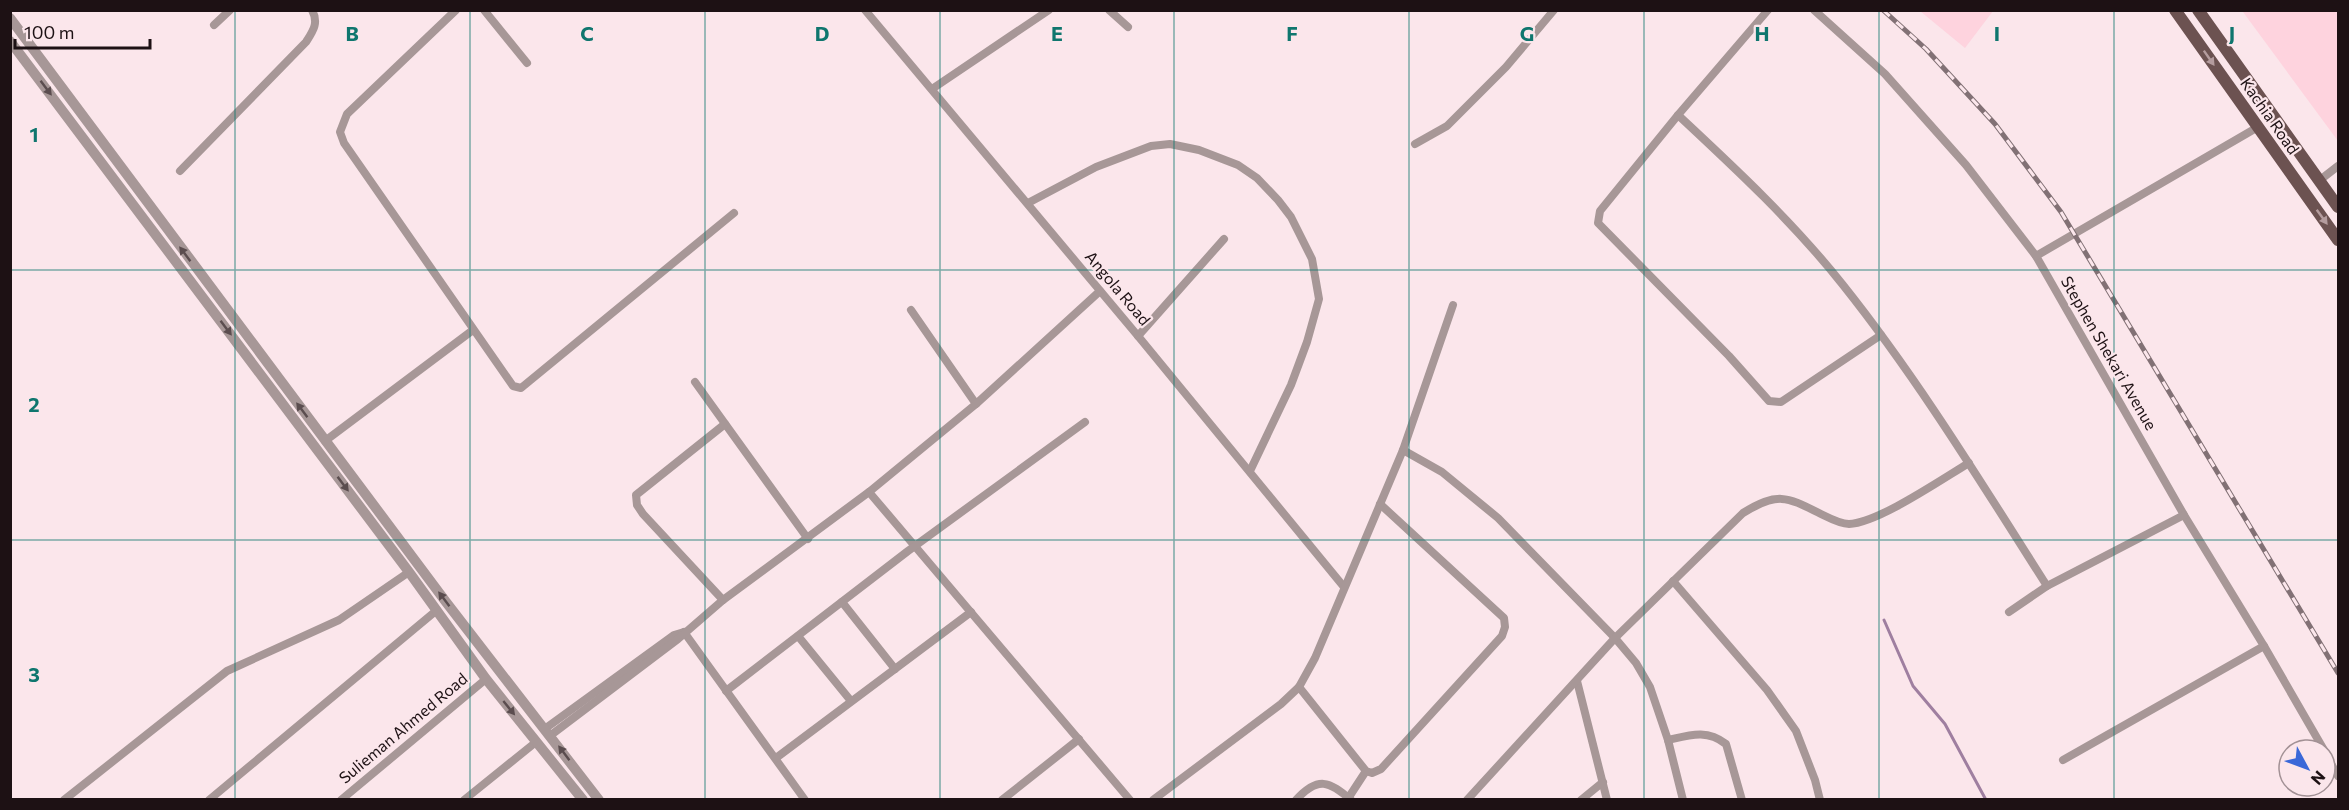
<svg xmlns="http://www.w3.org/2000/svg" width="2349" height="810" font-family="Commissioner,sans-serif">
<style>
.built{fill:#fed3de}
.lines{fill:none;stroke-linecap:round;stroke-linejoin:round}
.stream{stroke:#9f7fa0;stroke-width:3}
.minor{stroke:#a79797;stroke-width:8}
.tertiary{stroke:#a79797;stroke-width:10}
.primary{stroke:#6c5251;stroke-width:12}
.rail-casing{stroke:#827175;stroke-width:5}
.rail{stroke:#fbe6eb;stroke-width:3;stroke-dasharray:9;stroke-linecap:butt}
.oneway{fill:#b49c9e}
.oneway2{fill:#5b4d4f}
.grid{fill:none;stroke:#0f766e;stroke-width:1.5;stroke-opacity:0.55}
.labels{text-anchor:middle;stroke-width:4.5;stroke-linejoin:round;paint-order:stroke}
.street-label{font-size:16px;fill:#1d1114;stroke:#fbe6eb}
.grid-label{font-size:20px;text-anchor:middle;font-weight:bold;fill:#0f766e;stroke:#fbe6eb;stroke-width:4.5;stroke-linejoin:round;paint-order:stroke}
</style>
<rect width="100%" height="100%" fill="#fbe6eb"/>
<g class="built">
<polygon points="1920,11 1993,11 1965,48"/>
<polygon points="2243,11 2338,11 2338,141 2243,12"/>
</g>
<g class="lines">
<polyline class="stream" points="1884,620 1913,686 1945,724 1986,800"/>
<g class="minor">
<polyline points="456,10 347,114 340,132 344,143 513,386 521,388 734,213"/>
<polyline points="484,10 527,63"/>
<polyline points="865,10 1138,336 1344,587"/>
<polyline points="1109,10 1128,27"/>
<polyline points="1768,10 1678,115 1600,211 1598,223 1729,356 1769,401 1781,402 1881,335"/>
<polyline points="1814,10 1885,74 1966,165 2036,256 2184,515 2264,646 2324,750"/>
<polyline points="214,25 230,10"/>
<polyline points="932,89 1049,10"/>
<path d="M1678 115C1736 169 1794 223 1843 285 1918 379 1982 484 2047 586"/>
<polyline points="1415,144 1447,126 1506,67 1554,10"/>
<path d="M180 171 306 42C313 31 319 23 312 10"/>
<polyline points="2320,180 2338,166"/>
<polyline points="1028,203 1096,167 1151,146 1170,144 1199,150 1238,165 1257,178 1278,200 1291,217 1312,259 1319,299 1307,342 1291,385 1250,471"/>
<polyline points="2036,256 2258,127"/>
<polyline points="911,310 976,404"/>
<polyline points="1138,336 1224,239"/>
<polyline points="695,382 808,539"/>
<polyline points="325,441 473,330"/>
<polyline points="1403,450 1442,472 1498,518 1615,638 1636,663 1650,687 1668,740 1683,800"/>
<polyline points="869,492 1130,800"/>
<polyline points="1673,581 1767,690 1796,731 1815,780 1820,800"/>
<polyline points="723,600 643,514 637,505 636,495 725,424"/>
<polyline points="842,602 895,669"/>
<polyline points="2009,612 2047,586 2184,515"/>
<polyline points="684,632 805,800"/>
<polyline points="798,636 851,701"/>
<polyline points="1577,681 1607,800"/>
<polyline points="1299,687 1366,771 1372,773 1381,769 1502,636 1505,627 1504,618 1380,504"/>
<polyline points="726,691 908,551 1085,422"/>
<polyline points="546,728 674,635 684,632"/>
<polyline points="551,735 678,639 723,600 869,492 976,404 1100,291"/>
<path d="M1668 740C1690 735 1707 729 1726 744L1742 800"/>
<polyline points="2325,753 2338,776"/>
<polyline points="776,758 971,612"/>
<polyline points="2063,760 2264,646"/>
<polyline points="1349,797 1366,771"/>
<polyline points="64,800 227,671 339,620 409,572"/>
<polyline points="209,800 437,610"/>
<polyline points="341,800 486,679"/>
<polyline points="464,800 536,742"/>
<polyline points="1002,800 1079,739"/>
<polyline points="1153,800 1281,704 1299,687 1315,658 1403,450 1453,305"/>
<path d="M1296 800C1318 776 1329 781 1351 800"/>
<path d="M1467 800 1615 638 1743 513C1779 491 1787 497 1823 515 1831 519 1841 524 1849 524 1878 523 1942 479 1969 463"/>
<polyline points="1581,800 1603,782"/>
</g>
<g class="tertiary">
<polyline points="10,18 446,602 599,800"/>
<polyline points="10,41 409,572 486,679 583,800"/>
</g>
<g class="primary">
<polyline points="2175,10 2338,240"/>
<polyline points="2198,10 2338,207"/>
</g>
<defs>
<polyline id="rail" points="1883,10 1926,49 1995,124 2061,212 2338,673"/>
</defs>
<use href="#rail" class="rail-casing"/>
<use href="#rail" class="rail"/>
</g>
<defs><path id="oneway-solid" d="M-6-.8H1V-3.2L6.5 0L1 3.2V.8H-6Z" transform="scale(1.5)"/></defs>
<g class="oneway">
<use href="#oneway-solid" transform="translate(2209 58) rotate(55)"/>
<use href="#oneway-solid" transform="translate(2322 217) rotate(54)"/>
</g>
<g class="oneway2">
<use href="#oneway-solid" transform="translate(46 88) rotate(53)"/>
<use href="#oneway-solid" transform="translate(185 254) rotate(-127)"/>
<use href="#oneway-solid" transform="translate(226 328) rotate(53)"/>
<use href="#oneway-solid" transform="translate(302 410) rotate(-127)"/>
<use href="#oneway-solid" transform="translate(343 484) rotate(53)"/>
<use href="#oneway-solid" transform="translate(444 599) rotate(-127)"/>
<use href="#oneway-solid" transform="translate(509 708) rotate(51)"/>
<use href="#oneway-solid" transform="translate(564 753) rotate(-127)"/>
</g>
<path class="grid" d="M235 10V800M470 10V800M705 10V800M940 10V800M1174 10V800M1409 10V800M1644 10V800M1879 10V800M2114 10V800M10 270H2338M10 540H2338"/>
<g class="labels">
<g class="street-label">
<text transform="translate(2270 116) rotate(55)" y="6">Kachia Road</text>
<text transform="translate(1118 288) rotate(50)" y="6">Angola Road</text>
<text transform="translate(2109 353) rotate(60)" y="6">Stephen Shekari Avenue</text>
<text transform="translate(403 728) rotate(-40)" y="6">Sulieman Ahmed Road</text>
</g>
</g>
<g class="grid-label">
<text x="352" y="41">B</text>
<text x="587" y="41">C</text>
<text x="822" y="41">D</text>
<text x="1057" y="41">E</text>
<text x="1292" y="41">F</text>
<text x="1527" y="41">G</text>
<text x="1762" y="41">H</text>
<text x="1997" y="41">I</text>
<text x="2232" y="41">J</text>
<text x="34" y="142">1</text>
<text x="34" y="412">2</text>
<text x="34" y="682">3</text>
</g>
<rect width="2349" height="810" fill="none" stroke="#1d1114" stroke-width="24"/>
<g transform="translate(2307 768) rotate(131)"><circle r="28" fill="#fbe6eb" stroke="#a29195" stroke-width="1.5"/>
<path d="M0-4.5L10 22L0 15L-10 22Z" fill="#3a68d8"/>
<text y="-9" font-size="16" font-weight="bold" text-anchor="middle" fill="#1d1114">N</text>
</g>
<path d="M15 39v9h135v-9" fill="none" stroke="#1d1114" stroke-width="3"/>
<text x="24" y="39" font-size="18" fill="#1d1114" stroke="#fbe6eb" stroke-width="4.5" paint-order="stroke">100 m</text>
</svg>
